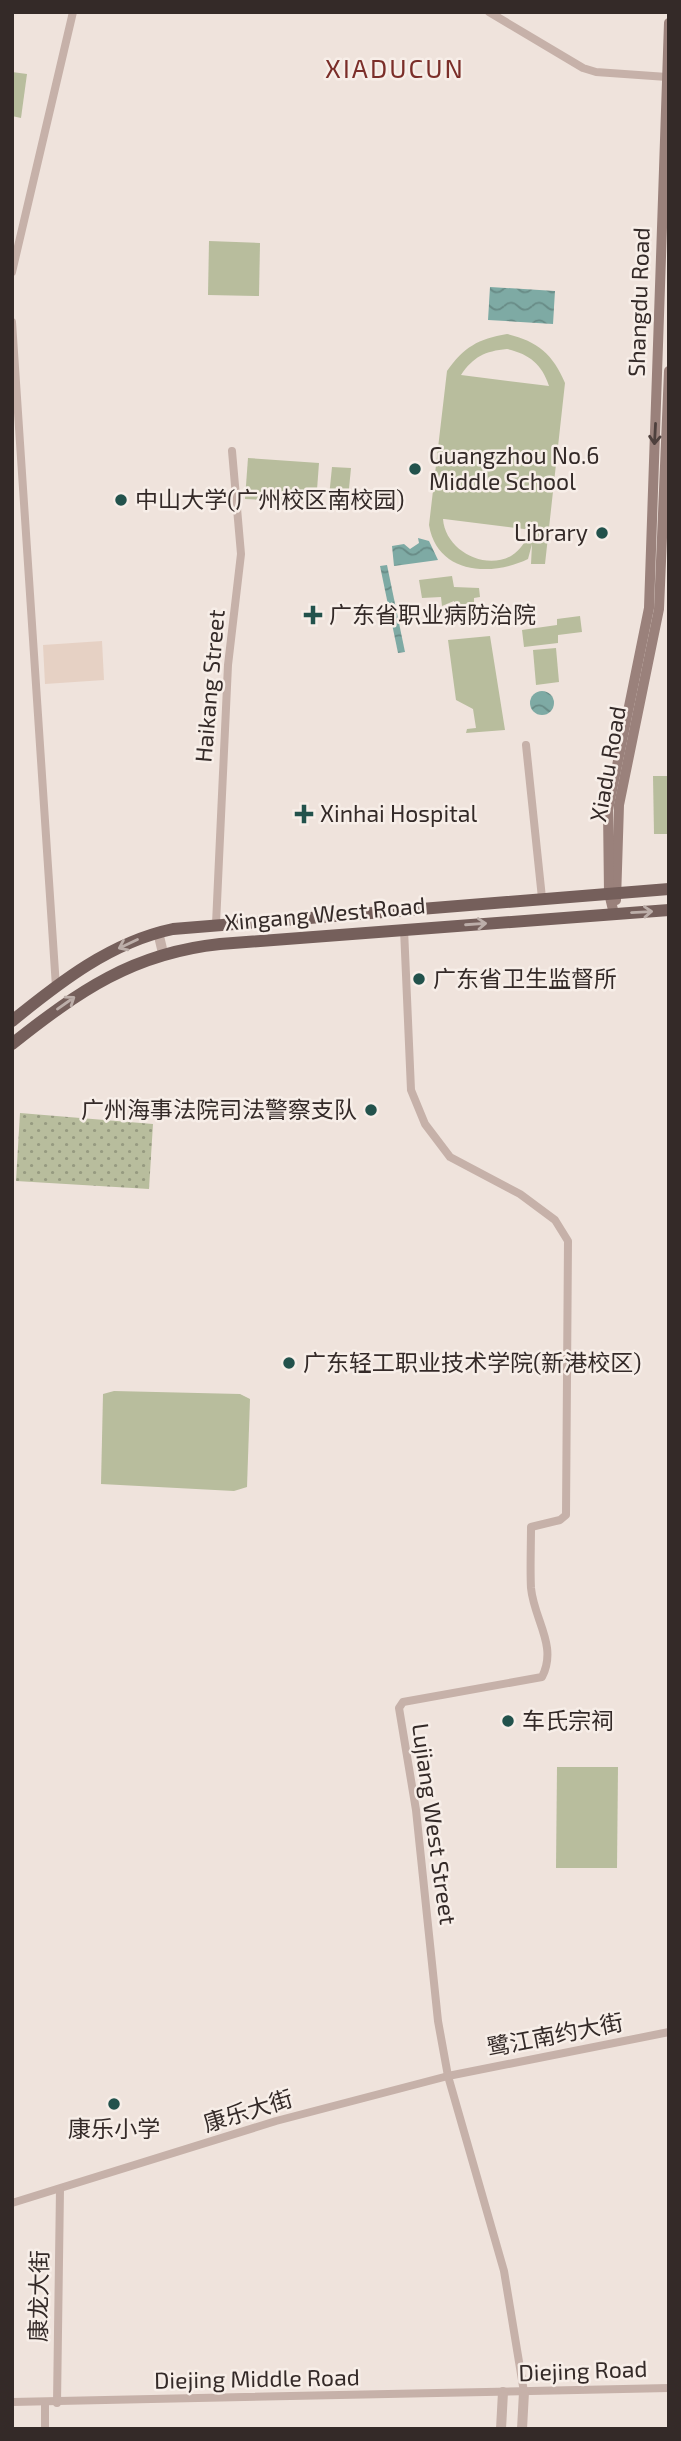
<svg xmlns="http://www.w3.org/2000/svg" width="681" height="2441" font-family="'Exo 2','Noto Sans SC',sans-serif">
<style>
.grass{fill:#b8bd9d;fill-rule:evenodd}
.park{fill:url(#park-dots)}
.plaza{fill:#e6d1c4}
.water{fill:url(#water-waves)}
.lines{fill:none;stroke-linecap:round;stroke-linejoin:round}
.minor{stroke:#c6b1a9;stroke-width:8}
.tertiary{stroke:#c6b1a9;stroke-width:10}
.secondary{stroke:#9a817b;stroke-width:10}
.primary{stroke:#755f5b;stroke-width:12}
.oneway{stroke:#4e403d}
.oneway2{stroke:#bcaea9}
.poi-dot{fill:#22524c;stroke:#f7eee8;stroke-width:2.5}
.labels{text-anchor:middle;stroke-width:5;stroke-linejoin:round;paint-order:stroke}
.street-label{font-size:23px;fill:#342a28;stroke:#f7eee8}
.poi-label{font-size:23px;fill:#342a28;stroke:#f7eee8;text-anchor:start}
.quarter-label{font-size:26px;letter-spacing:2px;fill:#7b2e29;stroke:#f7eee8}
</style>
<defs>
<pattern id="park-dots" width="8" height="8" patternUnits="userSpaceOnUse" patternTransform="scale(1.75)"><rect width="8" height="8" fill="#b8bd9d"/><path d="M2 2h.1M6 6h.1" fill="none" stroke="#969a80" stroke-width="1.8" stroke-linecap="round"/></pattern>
<pattern id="water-waves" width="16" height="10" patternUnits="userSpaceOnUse" patternTransform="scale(1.75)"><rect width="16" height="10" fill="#7eaaa4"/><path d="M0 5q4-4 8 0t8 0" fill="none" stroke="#688b86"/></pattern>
</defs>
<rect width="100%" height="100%" fill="#efe3dc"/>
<g class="grass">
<polygon points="12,72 27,74 21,118 12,116"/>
<polygon points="209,241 260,243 259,296 208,295"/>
<path d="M507 334C537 341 553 354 565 383L545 564H531L532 544 528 559C491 577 437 574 429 525L447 371C464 347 478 339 507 334ZM507 349C529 354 542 364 549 386L461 375C473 357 485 351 507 349ZM443 519H444L532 530C526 540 521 550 511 556 483 571 445 549 443 519Z"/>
<polygon points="248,458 319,463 316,503 245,499"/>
<polygon points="332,467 351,468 347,509 328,507"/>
<polygon points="452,576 454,587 479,588 480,597 474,598 474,603 465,604 466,610 455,611 454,601 442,606 441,597 422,598 419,580"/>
<polygon points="580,616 582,632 558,635 558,643 524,647 522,630 557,625 557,619"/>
<polygon points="490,636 505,730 466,733 467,729 476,728 473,709 456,700 448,640"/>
<polygon points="556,648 559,682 536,685 533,650"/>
<polygon points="653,776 669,776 669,834 654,834"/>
<polygon points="114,1391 240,1394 250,1399 247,1487 234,1491 101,1484 103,1394"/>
<polygon points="557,1767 618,1767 617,1868 556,1868"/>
</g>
<polygon class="park" points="20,1113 153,1124 149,1189 16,1181"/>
<polygon class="plaza" points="102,641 104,680 45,684 43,645"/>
<g class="water">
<polygon points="490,287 555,291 553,324 488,320"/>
<polygon points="418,538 429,541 438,560 394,566 392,546 404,544 410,549 419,543"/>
<polygon points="387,565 405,652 398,653 380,566"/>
<circle cx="542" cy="703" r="12"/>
</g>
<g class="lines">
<g class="minor">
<polyline points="489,12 583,68 596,72 667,77"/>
<polyline points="12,272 73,12"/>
<polyline points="12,322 56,987"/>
<polyline points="526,745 542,898"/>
<polyline points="216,924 228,665 241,554 232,451"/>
<path d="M404 929 411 1090 425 1124 450 1157 520 1194 555 1220 568 1241 566 1515 560 1520 531 1527C531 1547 530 1568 531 1588 534 1620 558 1646 542 1677L403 1702 399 1708 416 1810 438 2021 448 2076 504 2271 524 2392"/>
<polyline points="12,2203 276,2121 448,2076 669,2032"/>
<polyline points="12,2402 669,2388"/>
<polyline points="57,2403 60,2189"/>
<polyline points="45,2429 45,2403"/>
</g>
<g class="tertiary">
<polyline points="158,932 163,953"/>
<polyline points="501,2429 503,2392"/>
<polyline points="522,2429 524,2392"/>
</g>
<g class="secondary">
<polyline points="616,900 619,805 659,609 669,371"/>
<polyline points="614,914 609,893 608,810 649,608 669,23"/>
</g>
<g class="primary">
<path d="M12 1021C60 982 111 942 173 929L669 889"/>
<path d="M12 1044C79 991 133 953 220 944L669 910"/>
</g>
</g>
<defs><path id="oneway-shaft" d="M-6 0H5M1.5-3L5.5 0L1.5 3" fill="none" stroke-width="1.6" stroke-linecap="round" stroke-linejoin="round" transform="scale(1.75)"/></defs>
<use class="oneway" href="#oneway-shaft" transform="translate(655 434) rotate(93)"/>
<g class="oneway2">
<use href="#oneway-shaft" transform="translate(642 912) rotate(-3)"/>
<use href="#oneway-shaft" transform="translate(476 924) rotate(-4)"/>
<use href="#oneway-shaft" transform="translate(128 944) rotate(155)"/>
<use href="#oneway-shaft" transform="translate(66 1003) rotate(-35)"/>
</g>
<g class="poi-dot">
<circle cx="415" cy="469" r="7"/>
<circle cx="121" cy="500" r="7"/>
<circle cx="602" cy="533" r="7"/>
<path d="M309.5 604.5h7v7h7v7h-7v7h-7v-7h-7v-7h7z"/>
<path d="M300.5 803.5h7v7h7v7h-7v7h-7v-7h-7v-7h7z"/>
<circle cx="419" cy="979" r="7"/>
<circle cx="371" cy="1110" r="7"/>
<circle cx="289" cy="1363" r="7"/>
<circle cx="508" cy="1721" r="7"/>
<circle cx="114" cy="2104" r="7"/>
</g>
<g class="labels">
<g class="street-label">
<text transform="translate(639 302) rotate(-88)" y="8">Shangdu Road</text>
<text transform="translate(210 686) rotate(-85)" y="8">Haikang Street</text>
<text transform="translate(608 764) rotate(-80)" y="8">Xiadu Road</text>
<text transform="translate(325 914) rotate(-5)" y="8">Xingang West Road</text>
<text transform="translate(434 1824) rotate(82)" y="8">Lujiang West Street</text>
<text transform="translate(555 2035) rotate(-11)" y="8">鹭江南约大街</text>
<text transform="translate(248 2111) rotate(-17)" y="8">康乐大街</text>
<text transform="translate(39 2296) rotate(-89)" y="8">康龙大街</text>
<text transform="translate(583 2371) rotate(-2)" y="8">Diejing Road</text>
<text transform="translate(257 2379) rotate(-1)" y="8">Diejing Middle Road</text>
</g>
<g class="poi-label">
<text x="429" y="464">Guangzhou No.6<tspan x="429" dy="26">Middle School</tspan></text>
<text x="135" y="508">中山大学(广州校区南校园)</text>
<text x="588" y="541" text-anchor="end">Library</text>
<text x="329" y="623">广东省职业病防治院</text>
<text x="320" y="822">Xinhai Hospital</text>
<text x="433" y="987">广东省卫生监督所</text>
<text x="357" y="1118" text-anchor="end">广州海事法院司法警察支队</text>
<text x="303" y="1371">广东轻工职业技术学院(新港校区)</text>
<text x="522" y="1729">车氏宗祠</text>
<text x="114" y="2137" text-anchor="middle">康乐小学</text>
</g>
<g class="quarter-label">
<text x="395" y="78">XIADUCUN</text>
</g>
</g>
<rect width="681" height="2441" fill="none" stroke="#342a28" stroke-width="28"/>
</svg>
